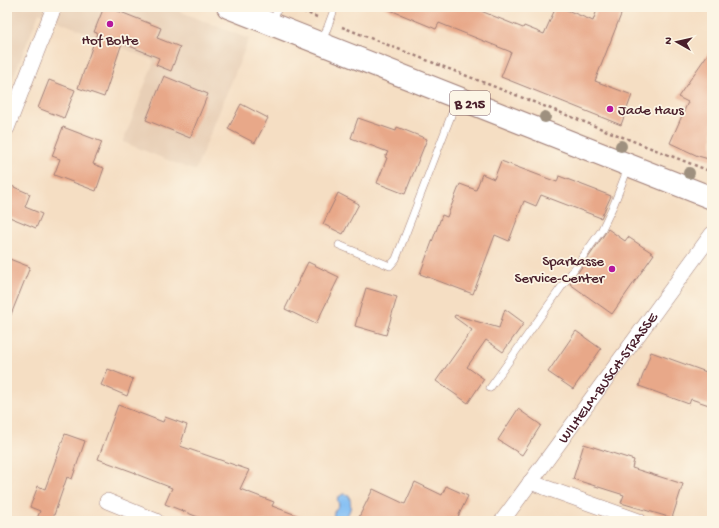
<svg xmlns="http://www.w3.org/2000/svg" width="719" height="528" font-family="'Gochi Hand',sans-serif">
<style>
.built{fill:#e8cfb6}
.water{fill:#81bef4;stroke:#666e90}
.building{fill:#e8a889}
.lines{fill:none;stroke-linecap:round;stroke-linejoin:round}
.service-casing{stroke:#a07e77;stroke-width:8}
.minor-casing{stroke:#a07e77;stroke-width:16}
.primary-casing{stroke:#a07e77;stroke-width:24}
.path{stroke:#a07e77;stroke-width:2.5;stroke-dasharray:3 3;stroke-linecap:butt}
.service{stroke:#fff;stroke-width:7}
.minor{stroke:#fff;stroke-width:15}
.primary{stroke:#fff;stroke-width:22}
.tree{fill:#9e907f}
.poi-dot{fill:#b5179e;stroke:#fcf5e5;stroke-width:1.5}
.labels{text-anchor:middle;stroke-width:3.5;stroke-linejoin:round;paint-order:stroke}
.shield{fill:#fcf5e5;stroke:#7f5f63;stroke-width:1}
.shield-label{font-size:14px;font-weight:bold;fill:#4a1f2b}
.poi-label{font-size:15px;fill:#4a1f2b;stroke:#fcf5e5}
.street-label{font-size:15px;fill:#4a1f2b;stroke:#fcf5e5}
</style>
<rect width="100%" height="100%" fill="#fcf5e5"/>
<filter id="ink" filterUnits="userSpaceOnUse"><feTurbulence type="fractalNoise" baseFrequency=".025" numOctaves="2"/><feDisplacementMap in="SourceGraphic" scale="8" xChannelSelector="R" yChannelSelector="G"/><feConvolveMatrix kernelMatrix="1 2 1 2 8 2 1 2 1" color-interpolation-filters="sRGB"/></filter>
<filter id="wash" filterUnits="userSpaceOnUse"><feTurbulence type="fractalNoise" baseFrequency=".012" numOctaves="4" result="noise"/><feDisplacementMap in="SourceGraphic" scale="16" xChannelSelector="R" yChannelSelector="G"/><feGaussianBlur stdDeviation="0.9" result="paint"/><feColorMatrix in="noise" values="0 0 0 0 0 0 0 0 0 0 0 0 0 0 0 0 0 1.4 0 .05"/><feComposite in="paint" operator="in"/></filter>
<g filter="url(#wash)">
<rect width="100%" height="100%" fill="#f5dec3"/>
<polygon class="built" points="7,7 169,7 249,39 195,171 123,142 154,61 39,13 7,93"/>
<path class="water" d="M343 494 349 495C352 507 351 511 343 521H335C332 512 334 512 339 505L337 498Z"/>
<g id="blocks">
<g class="building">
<polygon points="104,7 108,7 161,28 157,38 180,47 171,71 156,65 159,58 122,43 104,97 78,88 97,33 94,32"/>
<polygon points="383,7 471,7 523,28 524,26 544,34 556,7 560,7 593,21 598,7 624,7 595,81 632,95 621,125 501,77 511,52 439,23 436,29"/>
<polygon points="712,48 712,160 698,156 670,143 688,102 678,97"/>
<polygon points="164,76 208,94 190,138 146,120"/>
<polygon points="49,80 75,90 64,118 38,108"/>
<polygon points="241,104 268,118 255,143 228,129"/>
<polygon points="358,118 396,131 397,127 427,139 405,194 377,183 387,158 385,157 388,152 351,138"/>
<polygon points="63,127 102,142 93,164 104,168 96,191 54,175 60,159 52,156"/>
<polygon points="501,161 557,182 559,176 611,196 601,218 541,195 536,206 524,201 509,241 495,235 473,294 420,274 442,215 447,217 460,184 476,190 482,174 494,179"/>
<polygon points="7,184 30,194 25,207 42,214 36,228 7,216"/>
<polygon points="338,193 359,204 343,234 323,224"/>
<polygon points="608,229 625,241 628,237 654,254 612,314 570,284"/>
<polygon points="7,258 30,267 8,322 7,321"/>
<polygon points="308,262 339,277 316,324 285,309"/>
<polygon points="366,288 397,297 386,335 355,326"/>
<polygon points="505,309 524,323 503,352 486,340 467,367 484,379 468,403 436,381 472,330 454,317 455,315 499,328"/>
<polygon points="576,331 601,349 573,389 548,372"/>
<polygon points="651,352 712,374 712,406 691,399 689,404 639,386"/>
<polygon points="108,369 133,379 127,396 101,385"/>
<polygon points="118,405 163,422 165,417 187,425 180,446 249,470 240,489 274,502 272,506 307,519 306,521 208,521 165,504 172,488 136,474 136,473 98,459"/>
<polygon points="518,409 541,425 522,455 498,440"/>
<polygon points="65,434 85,441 72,479 67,477 52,521 36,521 40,511 30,507 38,486 45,489"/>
<polygon points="584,444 634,460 632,468 683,484 672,518 621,503 624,495 573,479"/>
<polygon points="415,482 442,495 446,486 468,496 456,521 357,521 373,489 405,504"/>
</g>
</g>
</g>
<g filter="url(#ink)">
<use href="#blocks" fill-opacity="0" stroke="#a07e77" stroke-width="1"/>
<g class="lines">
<defs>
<g id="service">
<polyline points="273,22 278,7"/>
<polyline points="322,42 335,7"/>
<polyline points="339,245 390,266 396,259 457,100"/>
<polyline points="490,388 601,231 614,204 628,168"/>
</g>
<g id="minor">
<polyline points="7,128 54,7"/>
<polyline points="530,482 639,521"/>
<polyline points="107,501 156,521"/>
<path id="s1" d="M502 521 712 234"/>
</g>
<polyline id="primary" points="228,7 712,198"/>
</defs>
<use href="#service" class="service-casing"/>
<use href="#minor" class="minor-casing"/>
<use href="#primary" class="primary-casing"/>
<g class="path">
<polyline points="292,7 317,17"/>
<polyline points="342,27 712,172"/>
</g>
<use href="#service" class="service"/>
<use href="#minor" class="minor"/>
<use href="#primary" class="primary"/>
</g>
<g class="tree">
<circle cx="545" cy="117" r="6"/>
<circle cx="621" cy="146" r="6"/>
<circle cx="689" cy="173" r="6"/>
</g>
</g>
<g class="poi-dot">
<circle cx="110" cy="24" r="4"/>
<circle cx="610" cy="109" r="4"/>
<circle cx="612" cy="269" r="4"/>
</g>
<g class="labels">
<rect class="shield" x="450" y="91" width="40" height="24" rx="3"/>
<g class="shield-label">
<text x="470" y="108">B 215</text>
</g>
<g class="poi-label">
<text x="110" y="44">Hof Bolte</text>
<text x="618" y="114" text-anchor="start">Jade Haus</text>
<text x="604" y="265" text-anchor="end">Sparkasse<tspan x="604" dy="17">Service-Center</tspan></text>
</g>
<g class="street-label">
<text dy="5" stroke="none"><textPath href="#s1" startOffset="178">WILHELM-BUSCH-STRASSE</textPath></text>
</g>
</g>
<rect width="719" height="528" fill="none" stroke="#fcf5e5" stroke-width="24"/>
<g transform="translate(677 42) rotate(278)" stroke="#fcf5e5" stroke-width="3" paint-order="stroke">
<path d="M0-3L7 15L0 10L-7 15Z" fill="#4a1f2b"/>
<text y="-6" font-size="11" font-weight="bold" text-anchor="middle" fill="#4a1f2b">N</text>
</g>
</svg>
